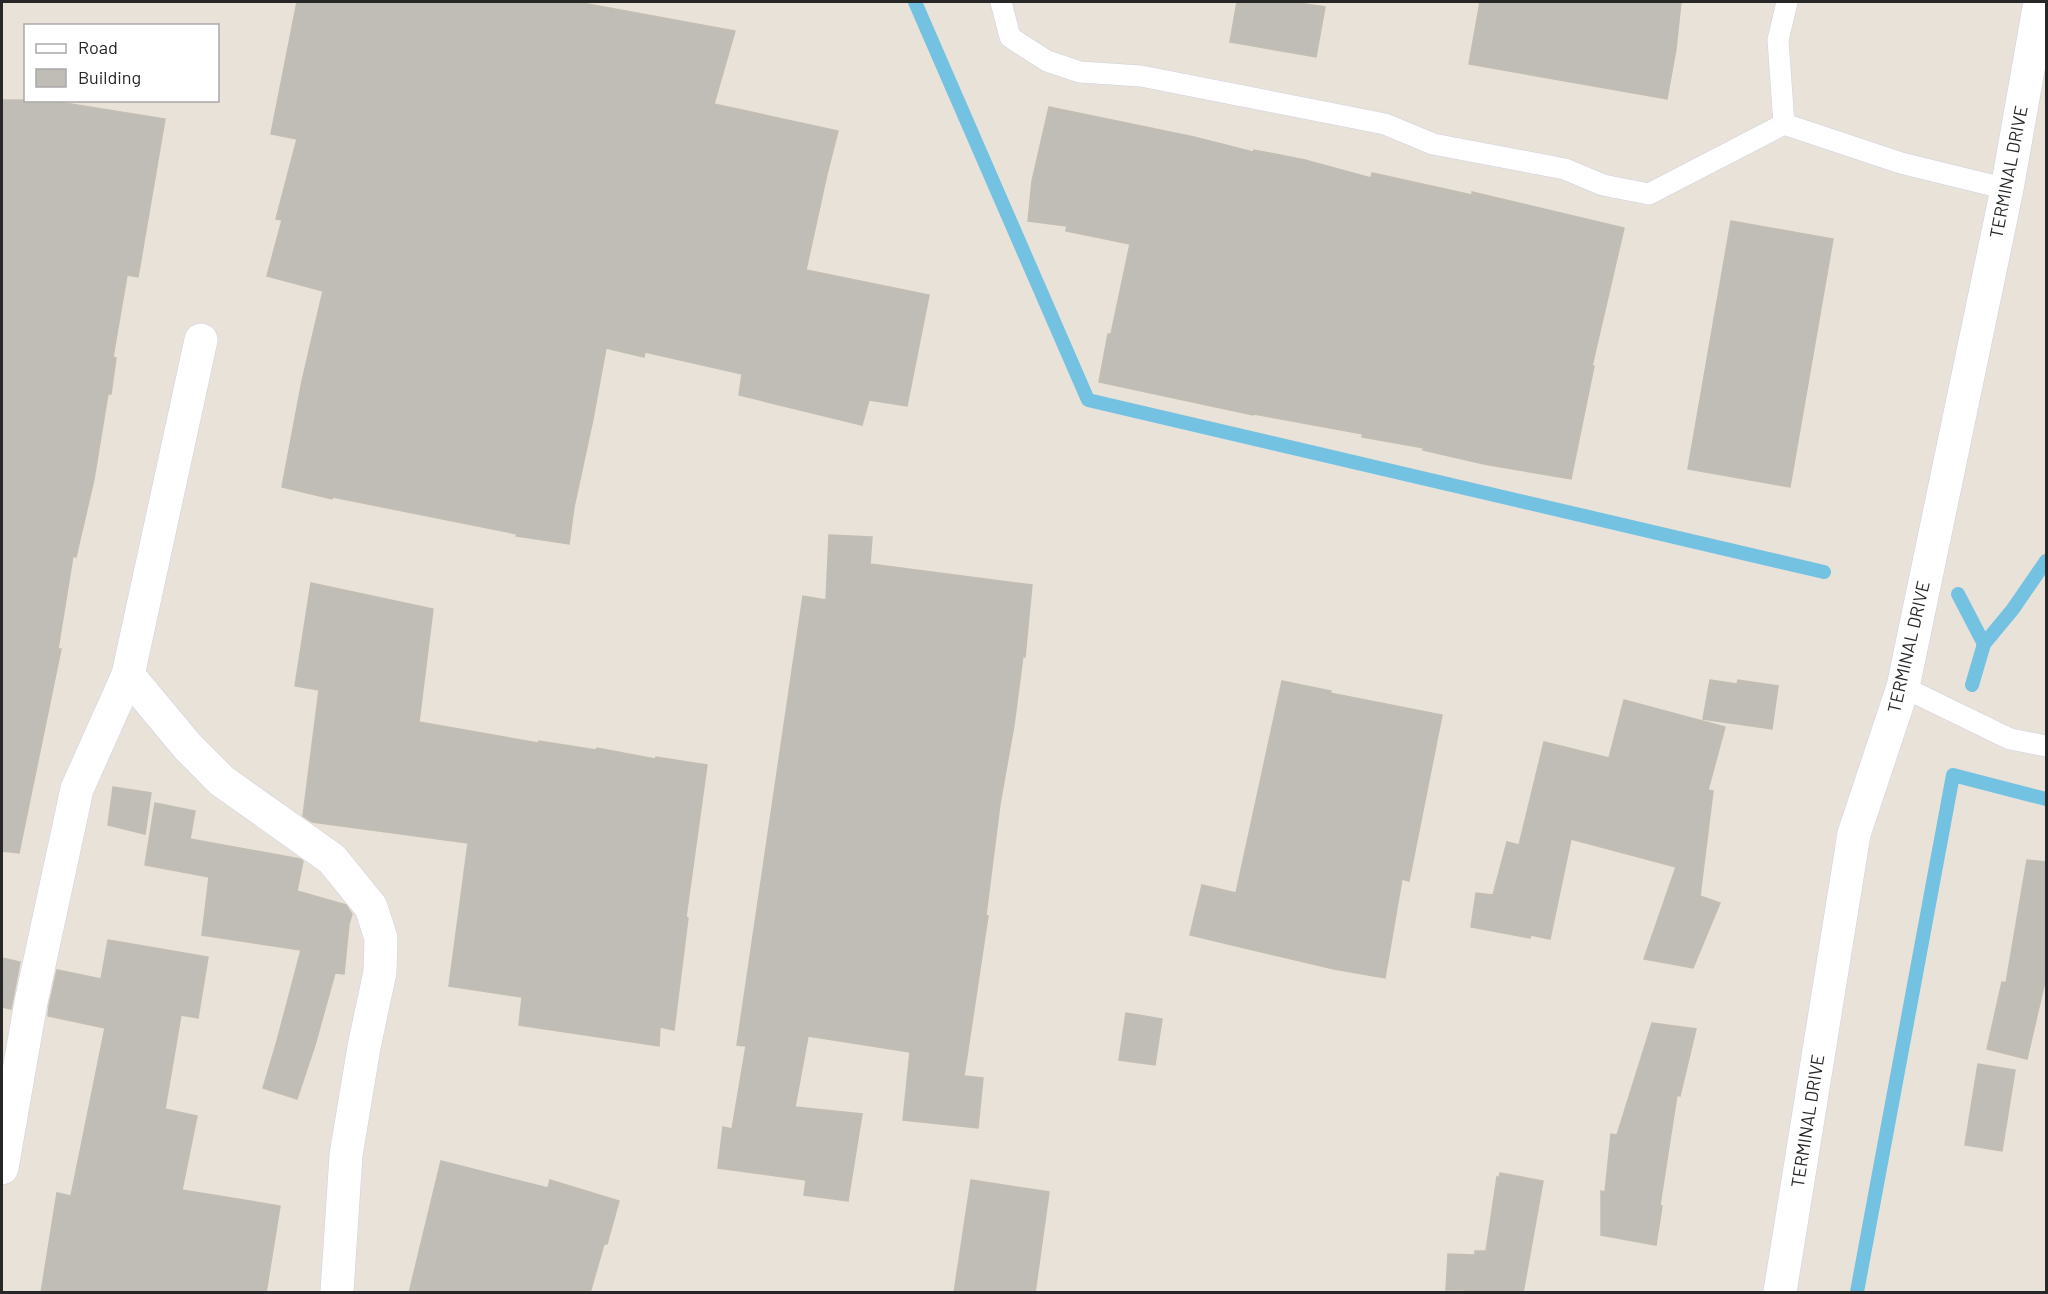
<svg xmlns="http://www.w3.org/2000/svg" width="2048" height="1294" font-family="Barlow,sans-serif">
<style>
.lines{fill:none;stroke-linecap:round;stroke-linejoin:round}
.stream{stroke:#74c2e2;stroke-width:14}
.building{fill:#c0bcb6;stroke:#c3beb3;stroke-width:1.5}
.service-casing{stroke:#cfd1df;stroke-width:22}
.minor-casing{stroke:#cfd1df;stroke-width:34}
.service{stroke:#fff;stroke-width:21}
.minor{stroke:#fff;stroke-width:33}
.labels{text-anchor:middle;stroke-width:4.5;stroke-linejoin:round;paint-order:stroke}
.street-label{font-size:18px;fill:#272727;stroke:#fff}
</style>
<rect width="100%" height="100%" fill="#e8e2d9"/>
<g class="lines">
<g class="stream">
<polyline points="915,2 1088,400 1824,572"/>
<polyline points="1958,594 1984,644"/>
<polyline points="1972,685 1984,644 2013,609 2046,561"/>
<polyline points="1857,1292 1953,775 2046,799"/>
</g>
</g>
<g class="building">
<polygon points="297,2 577,2 735,31 714,104 838,131 827,174 806,270 929,295 907,406 869,400 862,425 739,395 742,374 645,352 644,357 606,348 593,419 574,507 569,544 516,536 517,534 333,497 332,499 282,487 302,381 323,291 267,276 282,220 276,219 297,139 271,134"/>
<polygon points="1237,2 1292,2 1325,7 1316,57 1230,42"/>
<polygon points="1480,2 1681,2 1676,49 1667,99 1469,64"/>
<polygon points="2,100 46,100 165,119 138,277 127,275 113,357 116,358 111,394 108,394 94,479 76,557 73,556 58,649 61,649 19,853 2,851"/>
<polygon points="1049,107 1194,137 1253,152 1254,150 1305,160 1371,178 1372,173 1472,195 1472,192 1624,228 1592,366 1594,366 1571,479 1484,464 1423,450 1424,448 1362,437 1363,434 1254,414 1253,415 1099,382 1108,334 1111,334 1130,244 1066,231 1067,226 1028,221 1032,181"/>
<polygon points="1731,221 1833,239 1790,487 1688,469"/>
<polygon points="829,535 872,537 870,564 1032,585 1025,657 1023,656 1014,725 1000,804 986,915 988,916 964,1076 983,1078 978,1128 903,1120 910,1052 808,1036 795,1107 862,1114 848,1201 804,1195 806,1180 718,1168 723,1127 732,1129 746,1046 737,1045 803,596 826,600"/>
<polygon points="311,583 433,609 419,722 538,743 539,741 596,750 597,748 655,759 656,757 707,765 686,917 688,918 674,1030 660,1027 659,1046 519,1025 522,997 449,986 468,843 312,822 303,816 319,690 295,686"/>
<polygon points="1710,680 1737,684 1738,680 1778,686 1772,729 1703,719"/>
<polygon points="1282,681 1331,691 1330,693 1442,715 1409,881 1402,879 1385,978 1334,969 1190,935 1202,885 1236,893"/>
<polygon points="1624,700 1725,727 1708,790 1713,791 1700,896 1720,903 1693,968 1644,959 1676,867 1571,839 1550,939 1531,935 1530,938 1471,927 1476,893 1493,895 1507,842 1519,845 1544,742 1609,758"/>
<polygon points="113,787 151,793 145,834 108,825"/>
<polygon points="155,803 195,811 190,839 300,859 303,861 297,891 346,905 352,914 349,924 344,974 335,973 315,1045 297,1099 263,1088 277,1041 301,950 202,935 209,877 145,865"/>
<polygon points="2027,860 2046,862 2046,977 2027,1059 1987,1049 2002,982 2006,983"/>
<polygon points="108,940 208,957 198,1018 181,1015 165,1109 197,1116 182,1190 280,1206 266,1293 41,1293 57,1193 71,1196 105,1028 48,1016 49,1006 57,970 101,979"/>
<polygon points="2,958 20,962 11,1009 2,1007"/>
<polygon points="1126,1013 1162,1019 1155,1065 1119,1060"/>
<polygon points="1652,1023 1696,1029 1680,1096 1677,1095 1660,1205 1662,1206 1656,1245 1601,1235 1601,1191 1605,1192 1611,1134 1617,1135"/>
<polygon points="1978,1064 2015,1070 2002,1151 1965,1145"/>
<polygon points="441,1161 548,1188 550,1180 619,1201 607,1244 604,1244 590,1293 409,1293"/>
<polygon points="1500,1173 1543,1181 1523,1293 1463,1293 1464,1290 1446,1290 1448,1254 1475,1255 1475,1251 1486,1251 1497,1177 1499,1178"/>
<polygon points="971,1180 1049,1192 1035,1293 954,1293"/>
</g>
<g class="lines">
<defs>
<g id="service">
<polyline points="1001,2 1010,37 1047,61 1080,72 1141,76 1385,124 1433,144 1565,169 1603,185 1649,194 1784,124"/>
<polyline points="1787,2 1778,40 1784,124 1901,163 2007,189"/>
<polyline points="1903,687 2010,739 2046,746"/>
</g>
<g id="minor">
<polyline points="128,675 188,747 222,781 332,859 371,907 381,938 380,972 364,1047 346,1155 337,1292"/>
<polyline points="2,1168 31,1002 77,789 128,675 201,340"/>
<polyline points="1780,1292 1854,834 1903,687 2007,189 2040,2"/>
</g>
</defs>
<use href="#service" class="service-casing"/>
<use href="#minor" class="minor-casing"/>
<use href="#service" class="service"/>
<use href="#minor" class="minor"/>
</g>
<g class="labels">
<g class="street-label">
<text transform="translate(2009 172) rotate(-79)" y="6">TERMINAL DRIVE</text>
<text transform="translate(1909 647) rotate(-77)" y="6">TERMINAL DRIVE</text>
<text transform="translate(1808 1121) rotate(-81)" y="6">TERMINAL DRIVE</text>
</g>
</g>
<rect width="2048" height="1294" fill="none" stroke="#272727" stroke-width="6"/>
<rect x="24" y="24" width="195" height="78" fill="#ffffff" stroke="#a9a9a9" stroke-width="1.5"/>
<rect x="36" y="44" width="30" height="9" fill="#ffffff" stroke="#a9a9a9" stroke-width="1.5"/>
<text x="78" y="54" font-size="18" fill="#272727">Road</text>
<rect x="36" y="69" width="30" height="18" fill="#c0bcb6" stroke="#a9a9a9" stroke-width="1.5"/>
<text x="78" y="84" font-size="18" fill="#272727">Building</text>
</svg>
